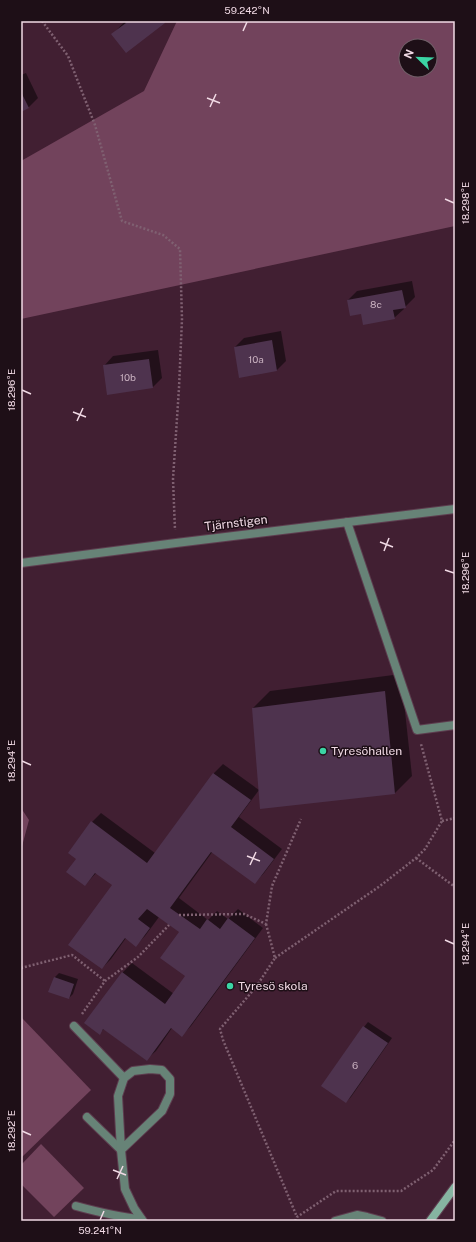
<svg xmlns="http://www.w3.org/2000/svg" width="476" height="1242" font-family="'Public Sans',sans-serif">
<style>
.green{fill:#72435c;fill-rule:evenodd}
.shadow{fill:#0007}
.building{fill:#4e334e}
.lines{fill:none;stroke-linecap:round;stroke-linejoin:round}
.lane-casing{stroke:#5d3d4f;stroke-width:10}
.street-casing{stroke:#5d3d4f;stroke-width:10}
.secondary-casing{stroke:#5d3d4f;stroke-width:10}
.path{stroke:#7f6071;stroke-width:2.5;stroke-dasharray:2 2;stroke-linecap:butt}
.lane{stroke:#678377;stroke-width:8}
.street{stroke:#678377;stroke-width:8}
.secondary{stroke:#86b4a1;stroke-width:8}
.ticks{fill:none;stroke:#f1dae5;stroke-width:1.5}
.poi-dot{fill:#3bd4a4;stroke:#1e0f17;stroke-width:1.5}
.labels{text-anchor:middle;stroke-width:3;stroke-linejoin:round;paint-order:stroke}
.number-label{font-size:10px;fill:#c8b0bf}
.street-label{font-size:12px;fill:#f1dae5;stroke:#1e0f17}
.poi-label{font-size:12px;fill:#f1dae5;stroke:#1e0f17;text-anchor:start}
.neatline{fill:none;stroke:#f1dae5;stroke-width:1.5}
.ticks-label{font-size:10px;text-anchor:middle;fill:#f1dae5}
</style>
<rect width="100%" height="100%" fill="#411f32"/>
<g class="green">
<path d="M177 21H455V226L21 319V161L144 91ZM406 46H430V70H406Z"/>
<polygon points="21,808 29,820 21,850"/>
<polygon points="21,1017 91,1090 21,1158"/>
<polygon points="41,1144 84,1188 54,1217 21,1184 21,1165"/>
</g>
<g class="shadow">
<polygon points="125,21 166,21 165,22 113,34"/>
<polygon points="26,73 38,98 28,108 21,111 21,75"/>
<polygon points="412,281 415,297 405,307 403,307 404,309 394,318 362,313 348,300 357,291"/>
<polygon points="281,331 286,361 277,370 235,347 244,338"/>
<polygon points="158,350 162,378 153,387 104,366 113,356"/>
<polygon points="401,674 412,776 395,793 261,808 253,708 270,691"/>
<polygon points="223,764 259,790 239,817 282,849 264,873 255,883 213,851 179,898 208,920 217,911 228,919 238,909 263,928 191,1026 182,1035 172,1028 156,1051 146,1060 104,1029 99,1033 85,1023 123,972 132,963 174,994 186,976 180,932 159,917 145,936 136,945 126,938 111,959 102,968 113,885 97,872 85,885 77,859 92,822 101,813 155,853 214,773"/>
<polygon points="59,973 78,979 73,994 69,998 55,977"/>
<polygon points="368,1022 392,1038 351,1097 346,1102 364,1027"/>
</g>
<g class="building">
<polygon points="124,21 164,21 165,23 126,53 111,34 126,23"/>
<polygon points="21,92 29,108 21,112"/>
<polygon points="402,290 406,308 393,310 395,319 363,325 361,314 350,316 347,300"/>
<polygon points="272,340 277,371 239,378 234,347"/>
<polygon points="149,359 153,388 107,395 103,365"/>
<polygon points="385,691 395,794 260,809 252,708"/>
<polygon points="213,773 251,800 231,827 274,859 255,884 211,852 170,908 200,929 207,919 220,929 228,918 255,938 182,1037 171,1028 147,1061 103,1029 100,1035 84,1023 122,972 165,1004 185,976 160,958 179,932 147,909 138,919 150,928 136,947 125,938 102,969 68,945 112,885 95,873 85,886 66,872 76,859 68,853 91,821 147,863"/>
<polygon points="54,977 74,984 69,999 48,992"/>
<polygon points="363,1026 388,1043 346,1103 321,1086"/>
</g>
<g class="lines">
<defs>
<g id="lane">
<polyline points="347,522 417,730 455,725"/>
<polyline points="74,1026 124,1078"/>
<polyline points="87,1117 121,1150"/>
<polyline points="121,1150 162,1111 170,1094 170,1079 162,1070 150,1069 133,1071 124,1078 118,1096 121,1150 125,1189 134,1208 143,1221"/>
<path d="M76 1206C98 1212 119 1217 141 1219"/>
<polyline points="335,1221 357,1215 367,1217 382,1221"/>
</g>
<polyline id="street" points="21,563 176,543 455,509"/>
<polyline id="secondary" points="430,1221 455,1187"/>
</defs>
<use href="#lane" class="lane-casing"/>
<use href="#street" class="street-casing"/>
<use href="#secondary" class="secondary-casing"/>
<g class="path">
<polyline points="42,21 68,56 95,125 122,221 163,235 180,249 182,319 179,388 173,479 175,530"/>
<polyline points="442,821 455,818"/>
<polyline points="416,858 455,887"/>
<polyline points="179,915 244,914 266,924 272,886 301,819"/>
<polyline points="266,924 275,958 256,987 220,1029 223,1040 297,1217"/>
<polyline points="275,958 380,886 416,858 425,849 442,821 421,744"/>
<polyline points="21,968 72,955 105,981"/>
<polyline points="82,1014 105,981 138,957 169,925"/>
<polyline points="295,1221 297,1217 336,1191 401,1191 433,1170 455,1140"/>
</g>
<use href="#lane" class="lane"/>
<use href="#street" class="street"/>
<use href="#secondary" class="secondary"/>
</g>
<path class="ticks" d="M243 31 247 22M207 98 220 103M210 107 216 94M445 199 454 203M22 390 31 394M73 412 86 417M77 421 83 408M380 542 393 547M384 551 389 538M445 570 454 573M22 761 31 765M247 856 260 861M250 865 256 852M445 940 454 944M22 1131 31 1135M113 1170 126 1175M117 1179 123 1166M100 1220 104 1211"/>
<g class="poi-dot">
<circle cx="323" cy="751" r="4"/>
<circle cx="230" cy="986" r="4"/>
</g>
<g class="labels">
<g class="number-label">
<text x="376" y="308">8c</text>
<text x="256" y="363">10a</text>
<text x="128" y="381">10b</text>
<text x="355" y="1069">6</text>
</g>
<g class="street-label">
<text transform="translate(236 523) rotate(-7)" y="4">Tjärnstigen</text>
</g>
<g class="poi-label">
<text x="331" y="755">Tyresöhallen</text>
<text x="238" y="990">Tyresö skola</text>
</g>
</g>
<rect width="476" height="1242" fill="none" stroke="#1e0f17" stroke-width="44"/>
<g transform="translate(418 58) rotate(293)"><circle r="19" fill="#1e0f17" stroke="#726069"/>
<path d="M0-3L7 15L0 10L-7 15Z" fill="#3bd4a4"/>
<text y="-6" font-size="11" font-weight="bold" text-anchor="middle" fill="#f1dae5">N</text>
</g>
<rect x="22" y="22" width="432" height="1198" class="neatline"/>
<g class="ticks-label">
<text x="247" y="14">59.242°N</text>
<text transform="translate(465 203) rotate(-90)" y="4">18.298°E</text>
<text transform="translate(11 390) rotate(-90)" y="4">18.296°E</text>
<text transform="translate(465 573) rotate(-90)" y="4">18.296°E</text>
<text transform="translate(11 761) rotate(-90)" y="4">18.294°E</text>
<text transform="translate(465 944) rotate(-90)" y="4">18.294°E</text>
<text transform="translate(11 1131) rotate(-90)" y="4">18.292°E</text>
<text x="100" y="1234">59.241°N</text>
</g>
</svg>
